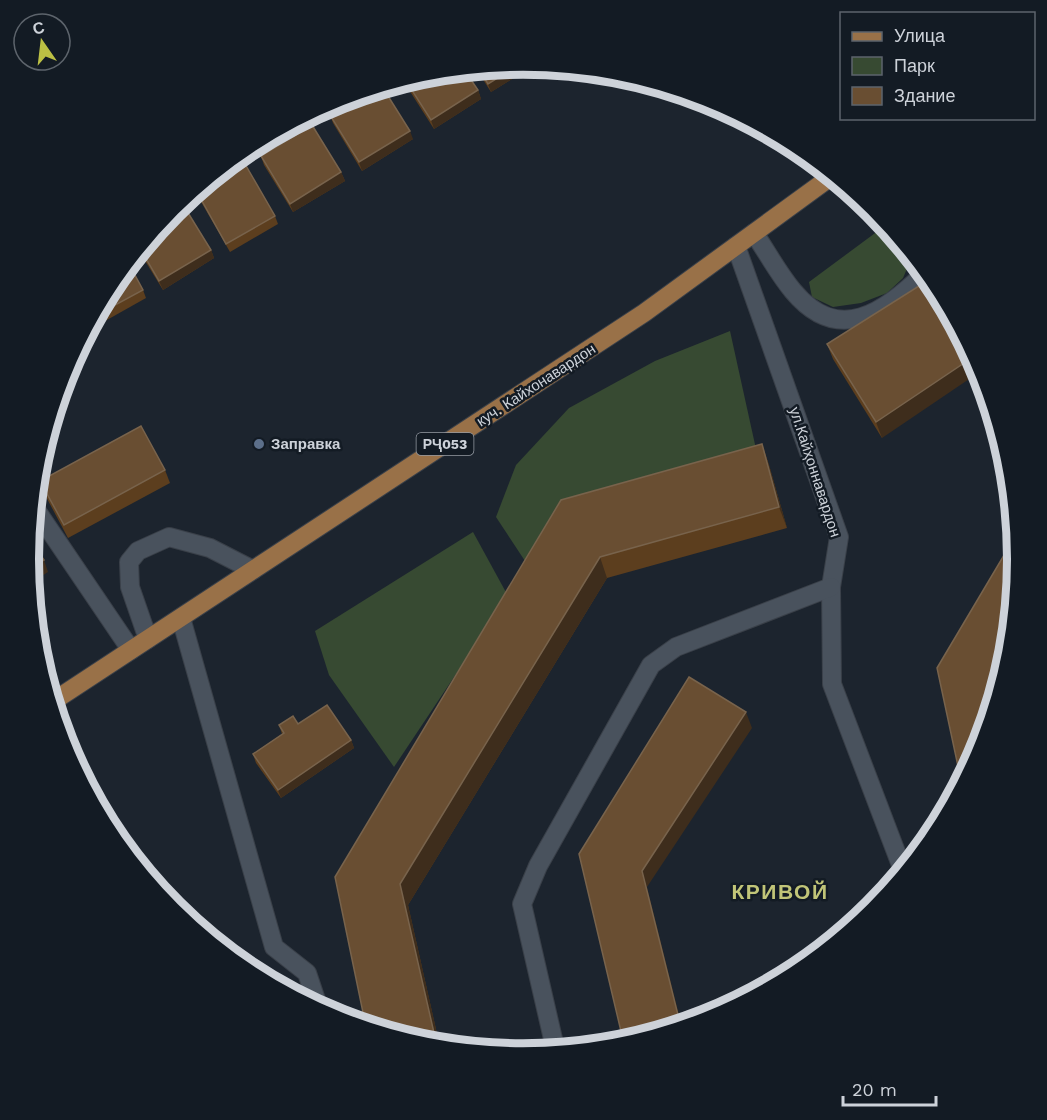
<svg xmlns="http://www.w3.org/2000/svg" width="1047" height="1120" font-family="'Work Sans',sans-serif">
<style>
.green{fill:#374a32}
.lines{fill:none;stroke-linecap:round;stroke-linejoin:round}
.minor-casing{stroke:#3a4049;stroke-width:20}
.major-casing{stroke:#3a4049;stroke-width:20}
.minor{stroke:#49525d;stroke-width:18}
.major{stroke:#997148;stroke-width:18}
.wall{fill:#5c3e1e}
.shaded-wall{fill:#3e2d1c}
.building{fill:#694e32;stroke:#78634c;stroke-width:1.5}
.service-dot{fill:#5c6f8a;stroke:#131b24;stroke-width:2}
.labels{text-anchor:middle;stroke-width:5;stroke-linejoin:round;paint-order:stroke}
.shield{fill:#131b24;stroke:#959ba3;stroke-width:1.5}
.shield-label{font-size:14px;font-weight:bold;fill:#cdd2d9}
.street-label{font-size:15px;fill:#cdd2d9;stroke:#131b24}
.poi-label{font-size:15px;font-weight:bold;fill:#cdd2d9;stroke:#131b24;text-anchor:start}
.district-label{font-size:21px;font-weight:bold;letter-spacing:1.5px;fill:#c1c578;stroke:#131b24}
.rim{fill:none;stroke:#cdd2d9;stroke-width:8}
</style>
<rect width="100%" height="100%" fill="#1c242e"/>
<g class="green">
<polygon points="886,225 912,257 903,278 887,293 861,303 833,307 812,297 809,282"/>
<polygon points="730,331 756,449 525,561 496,517 516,465 569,408 655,361"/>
<polygon points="473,532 508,596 394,767 329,675 315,631"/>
</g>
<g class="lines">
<defs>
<g id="minor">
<path d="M754 233C767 252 778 273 793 291 839 346 884 312 925 273"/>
<polyline points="736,246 839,537 831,587 832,684 904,873"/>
<polyline points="34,507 131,650"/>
<polyline points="181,618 274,947 307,973 319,1009"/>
<polyline points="148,639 130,587 129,562 138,551 169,537 210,548 253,570"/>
<polyline points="556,1052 522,904 538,866 651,665 676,647 831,587"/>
</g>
<polyline id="major" points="52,702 644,313 832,176"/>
</defs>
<use href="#minor" class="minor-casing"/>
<use href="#major" class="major-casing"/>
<use href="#minor" class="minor"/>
<use href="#major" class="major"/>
</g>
<g class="wall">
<polygon points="524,65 533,66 491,92 477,70"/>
<polygon points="427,74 478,90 481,99 434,129 404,82"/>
<polygon points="330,115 413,139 362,171 333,123"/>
<polygon points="261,156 341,172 345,181 293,212 264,165"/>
<polygon points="197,192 275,216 278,224 230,252 200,200"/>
<polygon points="174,210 211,250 214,258 163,290 139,251"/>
<polygon points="930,279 882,438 833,359 827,344"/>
<polygon points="112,285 143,290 146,298 98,325 94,319"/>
<polygon points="762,444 769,465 787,528 607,578 408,905 440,1047 427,1045 335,877 561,500"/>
<polygon points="165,470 170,483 68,538 44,493 40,481"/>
<polygon points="298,724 351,740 354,748 281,798 256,763 253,754 282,734 279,725"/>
</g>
<g class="shaded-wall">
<polygon points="524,65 533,66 491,92 488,84 517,66"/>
<polygon points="478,90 481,99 434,129 431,120"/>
<polygon points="410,131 413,139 362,171 359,162"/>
<polygon points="341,172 345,181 293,212 290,204"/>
<polygon points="211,250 214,258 163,290 159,281"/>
<polygon points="973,357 981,371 882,438 876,422"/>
<polygon points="762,444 769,465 787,528 779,507"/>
<polygon points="600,557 607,578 408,905 440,1047 437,1046 400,884"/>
<polygon points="44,560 48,572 31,583 29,569"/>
<polygon points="746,712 752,728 647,887 682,1027 681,1027 642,871"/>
<polygon points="351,740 354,748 281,798 278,790"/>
<polygon points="158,886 162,895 155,887"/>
</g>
<g class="building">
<polygon points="517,66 488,84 479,69"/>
<polygon points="465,71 478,90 431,120 406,81 427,74"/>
<polygon points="383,88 410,131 359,162 330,115 367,93"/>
<polygon points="312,125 341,172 290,204 261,156"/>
<polygon points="245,164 275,216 226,244 197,192"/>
<polygon points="182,203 211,250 159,281 141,250 174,210"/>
<polygon points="129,264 143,290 95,316 112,285"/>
<polygon points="930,279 935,285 973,357 876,422 827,344"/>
<polygon points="141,426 165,470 64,525 40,481"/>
<polygon points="762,444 779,507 600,557 400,884 437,1046 427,1045 366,1027 335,877 561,500"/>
<polygon points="1016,535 1018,560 1009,657 981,750 962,785 937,668"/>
<polygon points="31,540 44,560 29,569 28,560 30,541"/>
<polygon points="689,677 746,712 642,871 681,1027 624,1044 579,854"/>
<polygon points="327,705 351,740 278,790 253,754 284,733 279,725 293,716 298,724"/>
<polygon points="125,834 158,886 155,887 116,840"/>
</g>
<circle class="service-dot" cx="259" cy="444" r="6"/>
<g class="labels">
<rect class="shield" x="416.5" y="433" width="57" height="22" rx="4.5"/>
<g class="shield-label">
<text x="445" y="449">РҶ053</text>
</g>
<g class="street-label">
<text transform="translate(536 385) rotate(-33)" y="5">куч. Кайхонавардон</text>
<text transform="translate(815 472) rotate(72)" y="5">ул.Кайҳоннавардон</text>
</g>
<g class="poi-label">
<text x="271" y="449">Заправка</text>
</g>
<g class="district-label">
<text x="780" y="899">КРИВОЙ</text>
</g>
</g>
<path d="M0 0H1047V1120H0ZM39 559a484 484 0 1 1 968 0a484 484 0 1 1-968 0Z" fill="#131b24" fill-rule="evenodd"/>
<path class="rim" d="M39 559a484 484 0 1 1 968 0a484 484 0 1 1-968 0Z"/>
<rect x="840" y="12" width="195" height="108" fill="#131b24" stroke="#5d646c" stroke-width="1.5"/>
<rect x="852" y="32" width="30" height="9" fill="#997148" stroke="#5d646c" stroke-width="1.5"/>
<text x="894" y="42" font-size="18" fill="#cdd2d9">Улица</text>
<rect x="852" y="57" width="30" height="18" fill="#374a32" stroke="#5d646c" stroke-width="1.5"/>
<text x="894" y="72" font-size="18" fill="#cdd2d9">Парк</text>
<rect x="852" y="87" width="30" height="18" fill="#694e32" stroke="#5d646c" stroke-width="1.5"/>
<text x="894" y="102" font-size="18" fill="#cdd2d9">Здание</text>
<g transform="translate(42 42) rotate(346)"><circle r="28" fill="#131b24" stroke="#5d646c" stroke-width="1.5"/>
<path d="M0-4.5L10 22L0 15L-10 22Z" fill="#bcc044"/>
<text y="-9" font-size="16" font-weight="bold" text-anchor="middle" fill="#cdd2d9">С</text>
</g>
<path d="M843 1096v9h93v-9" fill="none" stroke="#cdd2d9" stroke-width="3"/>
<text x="852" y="1096" font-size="18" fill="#cdd2d9" stroke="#131b24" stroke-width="4.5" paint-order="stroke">20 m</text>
</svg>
